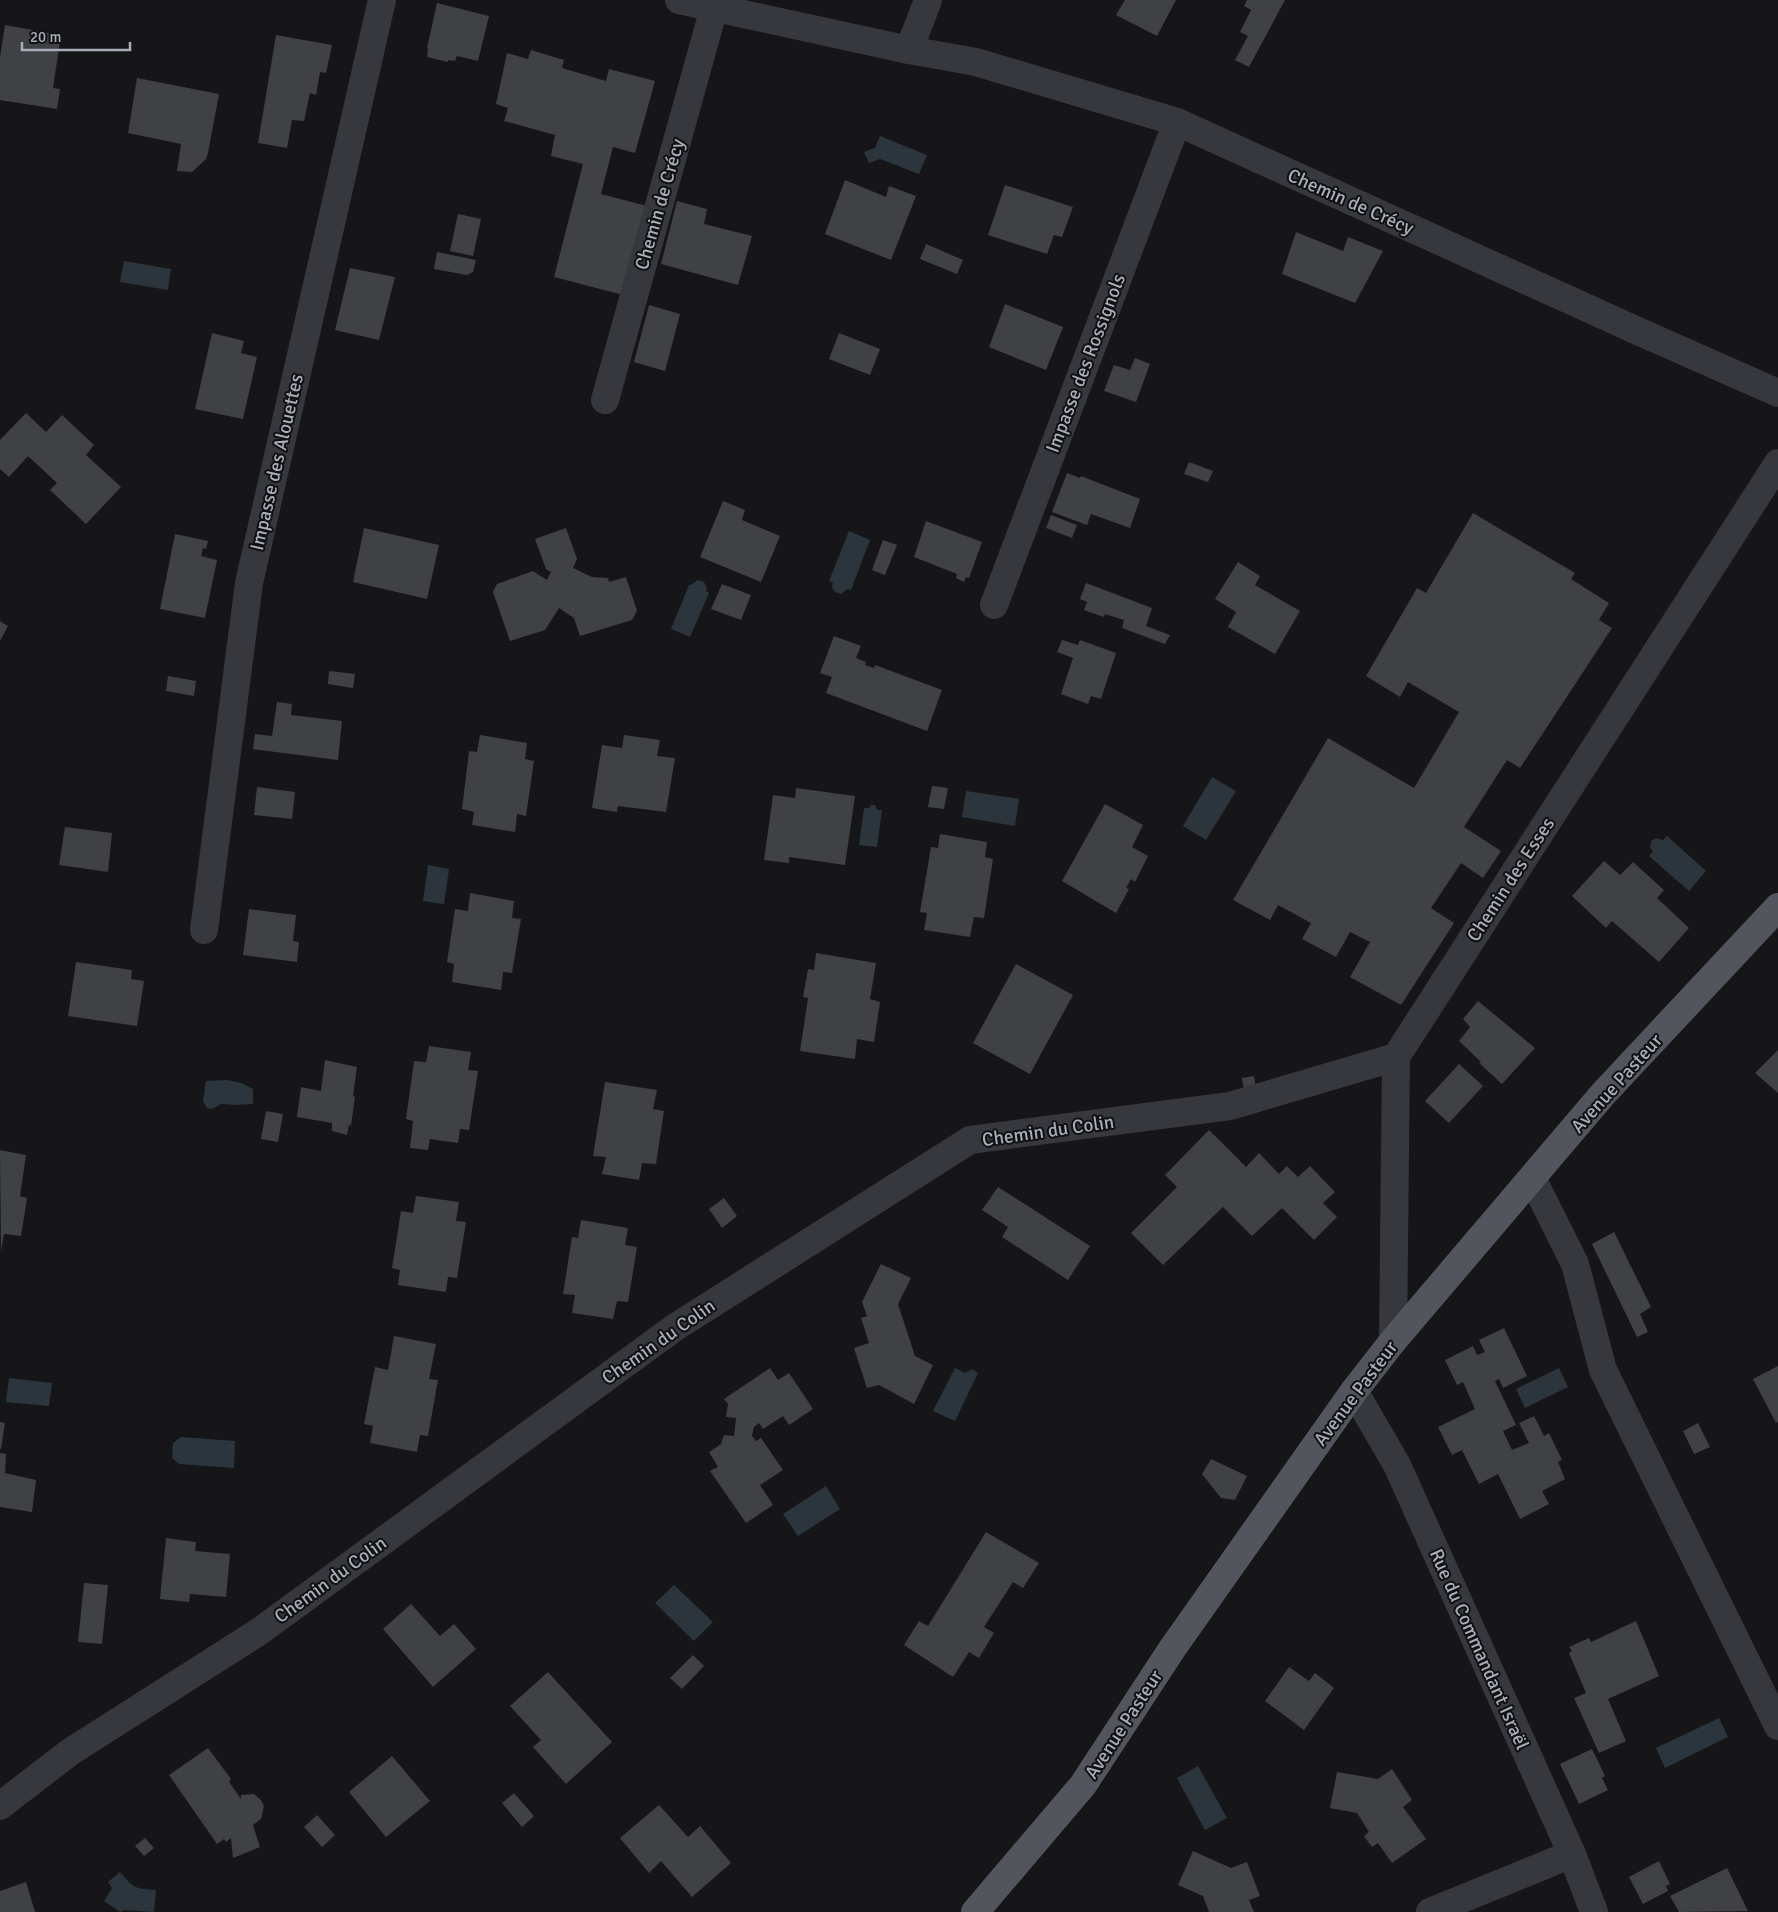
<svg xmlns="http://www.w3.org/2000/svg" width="1778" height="1912" font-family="Signika,sans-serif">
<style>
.water{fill:#2c353c}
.building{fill:#404145}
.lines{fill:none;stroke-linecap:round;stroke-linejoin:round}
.minor{stroke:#37383d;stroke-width:28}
.major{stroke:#53555c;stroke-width:28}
.labels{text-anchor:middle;stroke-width:4;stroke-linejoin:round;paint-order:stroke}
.street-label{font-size:19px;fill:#a8adb8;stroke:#111113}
</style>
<rect width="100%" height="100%" fill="#161618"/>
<g class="water">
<polygon points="880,136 927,155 919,174 880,159 869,163 864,152 875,148"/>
<polygon points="124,261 171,269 168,290 120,282"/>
<polygon points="849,531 870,540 851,590 848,589 841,594 835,592 832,587 833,583 829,581"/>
<polygon points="698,580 704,582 707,588 706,591 709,593 690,637 671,629 689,585 691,585"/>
<polygon points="1212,777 1236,791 1206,840 1183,826"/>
<polygon points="966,791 1019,799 1015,826 962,817"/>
<polygon points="871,805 875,805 877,810 882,810 877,847 859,845 864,808 869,808"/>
<polygon points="1667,836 1706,871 1689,891 1649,856 1653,851 1650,848 1651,841 1656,838 1663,840"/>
<polygon points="428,865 449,869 444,904 423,901"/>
<polygon points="227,1080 241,1083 253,1089 253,1104 235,1105 221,1104 212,1109 207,1108 203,1101 206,1081"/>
<polygon points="955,1368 965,1373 972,1369 978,1373 955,1421 933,1411"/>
<polygon points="1559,1368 1568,1387 1525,1408 1516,1389"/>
<polygon points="9,1378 52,1383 49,1406 6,1402"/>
<polygon points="181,1437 235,1441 234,1468 179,1464 172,1458 173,1443"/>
<polygon points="826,1486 840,1509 798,1536 783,1514"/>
<polygon points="674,1585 713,1622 694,1641 655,1603"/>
<polygon points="1719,1718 1728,1737 1665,1768 1656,1748"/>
<polygon points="1198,1766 1227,1818 1205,1830 1177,1778"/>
<path d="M120 1872C133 1888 136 1889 156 1890L154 1912 124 1910 120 1912 104 1901 112 1888 108 1882Z"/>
</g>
<g class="building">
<polygon points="1125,0 1176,0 1157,36 1116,15"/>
<polygon points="1247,0 1285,0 1249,67 1235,60 1248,36 1240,32 1251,10 1244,6"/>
<polygon points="437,3 489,16 478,61 457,56 455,61 448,60 448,62 427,57 428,49 427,48"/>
<polygon points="5,25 61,35 53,88 60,89 57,109 0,100 0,57"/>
<polygon points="276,35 332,45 326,73 320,72 316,95 310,93 304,121 292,120 287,148 258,143"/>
<polygon points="531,50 564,60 562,68 606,81 609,69 655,81 635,153 613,147 601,194 647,206 623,295 554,277 583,164 551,156 555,135 504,121 508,108 496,104 507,53 528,59"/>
<polygon points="137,78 219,94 208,153 206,159 192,172 177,171 181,144 128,133"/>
<polygon points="845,180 886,197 889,186 916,196 891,260 825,234"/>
<polygon points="1005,185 1073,207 1062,237 1054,235 1047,254 988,235"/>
<polygon points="677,201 707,209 704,224 752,236 738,285 661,264"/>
<polygon points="458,214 481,219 473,256 450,251"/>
<polygon points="1296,232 1343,251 1348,237 1383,251 1355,303 1282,274"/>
<polygon points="926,244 963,260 957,274 920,259"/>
<polygon points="437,252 476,260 473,272 467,275 434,269"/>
<polygon points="350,268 395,277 379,340 335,330"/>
<polygon points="1005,304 1063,327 1046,370 989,347"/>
<polygon points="649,305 680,314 665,371 634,362"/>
<polygon points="212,333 244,341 241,353 257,357 243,419 195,409"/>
<polygon points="839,333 880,349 870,375 829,359"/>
<polygon points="1135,358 1150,364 1136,402 1104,391 1114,365 1130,370"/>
<polygon points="26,413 46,432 62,415 94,445 86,455 121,487 86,524 50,490 57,483 28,456 9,477 0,469 0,440"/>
<polygon points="1189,462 1213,471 1208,482 1184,474"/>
<polygon points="1067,473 1080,478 1081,476 1140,499 1130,528 1091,514 1087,525 1052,512"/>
<polygon points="723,501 745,510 742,520 780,536 761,582 700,557"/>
<polygon points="1473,513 1575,573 1571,579 1609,603 1599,620 1612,628 1520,768 1507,760 1464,827 1501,851 1483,878 1461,863 1431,908 1454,923 1401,1005 1350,977 1370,942 1350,932 1336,957 1302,939 1311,923 1278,905 1270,920 1233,900 1328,738 1414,788 1459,712 1408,682 1400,697 1366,676 1417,588 1426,593"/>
<polygon points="1051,515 1077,525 1072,538 1046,528"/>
<polygon points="926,521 982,542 969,578 966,577 964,582 956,578 957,574 914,557"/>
<polygon points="364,528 439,545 427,599 353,582"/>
<polygon points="566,528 577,559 573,568 592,577 608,578 609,582 626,577 637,611 632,620 580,636 574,618 559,608 545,630 510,641 493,592 497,584 533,571 547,580 551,572 546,569 535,539"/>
<polygon points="175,534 208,541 206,549 203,548 201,556 217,560 205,618 160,609"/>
<polygon points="883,540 897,545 885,575 872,570"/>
<polygon points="1238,562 1260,576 1255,585 1300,611 1275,654 1228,627 1236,612 1215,599"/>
<polygon points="1086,583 1152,608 1146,626 1170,635 1165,644 1122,628 1124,620 1105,614 1104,617 1084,610 1087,602 1080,599"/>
<polygon points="722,584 751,595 741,620 711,609"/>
<polygon points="0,621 8,626 0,641"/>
<polygon points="834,636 861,646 856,658 866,662 865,665 874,668 875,665 942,690 927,731 826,693 832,677 820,673"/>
<polygon points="1062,640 1078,645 1080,640 1116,653 1101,699 1091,696 1088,704 1061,694 1073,658 1057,652"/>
<polygon points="329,671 355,674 353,688 328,684"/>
<polygon points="168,676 196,681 194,696 166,691"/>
<polygon points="277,702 292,704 291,715 342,721 338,760 253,749 255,734 272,736"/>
<polygon points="480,735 527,743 525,759 534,761 526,816 517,814 515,832 472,825 474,812 462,809 469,751 477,752"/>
<polygon points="624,735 660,740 657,756 675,758 666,812 618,806 617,812 592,808 602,745 622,748"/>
<polygon points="932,786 948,788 944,809 928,807"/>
<polygon points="257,787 295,792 292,819 254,815"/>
<polygon points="796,788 855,796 845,865 789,857 789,863 764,860 773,795 795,798"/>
<polygon points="1105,804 1143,825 1132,847 1148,856 1135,882 1131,879 1126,888 1129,889 1116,913 1062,881"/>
<polygon points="65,827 112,833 108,872 59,865"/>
<polygon points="940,834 987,842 985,857 993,859 984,918 974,917 970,937 924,930 927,913 920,912 931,847 938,848"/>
<polygon points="1604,861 1620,875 1633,862 1664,890 1657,898 1689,928 1659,962 1612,921 1606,928 1572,896"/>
<polygon points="470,893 514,901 512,918 521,919 512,973 503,972 501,990 452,982 454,964 447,962 455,909 468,911"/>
<polygon points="249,909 296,915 293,941 299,942 297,962 243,955"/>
<polygon points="816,953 876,963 870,999 880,1002 874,1042 857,1039 855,1059 800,1051 808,998 803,997 808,969 814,970"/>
<polygon points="76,962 132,970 131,979 144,981 137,1026 68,1016"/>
<polygon points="1016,964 1073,995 1030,1074 973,1043"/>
<polygon points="1478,1001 1535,1048 1502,1084 1479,1063 1481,1062 1459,1041 1470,1027 1463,1019"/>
<polygon points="429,1046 471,1052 468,1070 478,1071 469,1130 460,1129 458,1143 430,1139 428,1150 410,1148 413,1121 406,1119 414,1061 426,1062"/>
<polygon points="1778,1050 1778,1093 1755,1073"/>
<polygon points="325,1060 357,1067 353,1096 355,1097 351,1126 349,1125 347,1135 332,1131 332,1123 297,1117 301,1087 321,1091"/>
<polygon points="1459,1064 1483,1086 1449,1123 1425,1101"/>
<polygon points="1254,1076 1256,1089 1244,1090 1242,1078"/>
<polygon points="605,1082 657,1090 653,1109 664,1111 656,1164 642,1163 639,1180 602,1174 606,1157 593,1156"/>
<polygon points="266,1111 283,1114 278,1142 261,1139"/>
<polygon points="1209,1130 1246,1167 1259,1153 1279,1174 1287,1166 1298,1177 1310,1166 1335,1192 1323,1203 1337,1217 1314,1240 1282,1208 1252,1236 1223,1207 1163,1265 1131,1233 1177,1187 1165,1175"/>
<polygon points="0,1150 26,1155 20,1196 27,1198 21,1236 4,1234 1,1252"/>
<polygon points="998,1187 1090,1246 1068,1280 1002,1237 1008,1227 982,1210"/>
<polygon points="416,1196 459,1202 456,1221 466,1222 457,1278 448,1277 446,1292 398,1285 400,1270 392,1268 401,1211 413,1213"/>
<polygon points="724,1198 737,1216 722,1228 709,1209"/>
<polygon points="581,1220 628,1228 625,1245 637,1247 628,1302 617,1301 613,1319 572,1313 575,1295 563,1294 572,1237 578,1238"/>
<polygon points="1614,1232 1651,1307 1640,1314 1648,1332 1637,1337 1592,1244"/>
<polygon points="881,1264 911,1278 898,1304 915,1356 933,1365 914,1404 879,1385 867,1388 854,1348 869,1343 861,1318 867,1316 862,1302"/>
<polygon points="1504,1328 1527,1376 1503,1388 1499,1379 1495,1381 1516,1425 1503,1431 1512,1450 1529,1443 1519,1423 1534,1416 1544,1436 1549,1433 1562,1460 1558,1462 1565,1479 1542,1491 1549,1504 1520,1519 1498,1474 1479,1484 1462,1450 1452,1455 1438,1427 1475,1409 1463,1382 1457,1385 1445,1360 1473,1346 1477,1355 1485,1352 1479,1340"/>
<polygon points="394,1336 436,1344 429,1379 438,1380 428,1436 420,1435 417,1452 370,1443 373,1426 364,1424 375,1367 388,1370"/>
<polygon points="1778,1366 1778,1422 1776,1423 1753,1379"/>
<polygon points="770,1368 778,1380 789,1373 813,1409 789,1425 783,1416 763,1429 759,1423 754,1427 752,1436 756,1441 761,1438 783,1470 760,1485 773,1505 746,1523 710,1471 718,1467 709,1452 721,1444 724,1435 734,1436 736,1418 726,1417 728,1404 724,1399"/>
<polygon points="0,1422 5,1423 1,1449 0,1449"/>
<polygon points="1698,1423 1710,1447 1694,1454 1683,1431"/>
<polygon points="0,1453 6,1454 5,1473 36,1480 32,1512 0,1507"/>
<polygon points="1211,1459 1247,1476 1235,1500 1221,1498 1202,1474"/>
<polygon points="986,1532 1039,1563 1023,1588 1013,1582 984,1627 994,1633 979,1658 969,1652 953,1677 904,1645 919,1621 928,1626"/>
<polygon points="166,1538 196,1542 195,1551 230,1554 226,1597 190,1594 189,1602 160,1599"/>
<polygon points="84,1583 108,1585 102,1644 78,1642"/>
<polygon points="411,1604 440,1636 454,1624 476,1649 433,1687 383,1629"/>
<polygon points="1636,1621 1659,1676 1608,1699 1626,1741 1599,1753 1574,1698 1586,1693 1569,1653 1572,1651 1569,1647 1589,1638 1591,1642"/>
<polygon points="693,1655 704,1666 682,1689 670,1678"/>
<polygon points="1289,1667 1309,1681 1315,1673 1334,1688 1304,1730 1265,1701"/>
<polygon points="548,1672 612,1742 566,1784 533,1747 541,1740 510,1706"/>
<polygon points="208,1748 231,1779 229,1782 241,1799 241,1795 254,1794 261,1800 264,1806 261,1819 253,1825 260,1847 233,1858 231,1838 226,1842 224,1839 217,1844 169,1775"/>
<polygon points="1592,1749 1605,1776 1602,1778 1608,1790 1579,1804 1560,1764"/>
<polygon points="392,1756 430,1801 386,1837 349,1792"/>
<polygon points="1392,1769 1412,1800 1403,1807 1426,1839 1392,1863 1378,1843 1372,1847 1364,1836 1369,1832 1357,1813 1330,1808 1337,1772 1378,1779"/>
<polygon points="514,1793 534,1816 522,1827 502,1803"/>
<polygon points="659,1805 688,1837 700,1826 731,1863 692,1897 661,1861 649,1873 620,1838"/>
<polygon points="317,1815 335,1835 322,1847 304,1827"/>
<polygon points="145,1838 154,1848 144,1856 135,1846"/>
<polygon points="1193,1851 1231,1868 1247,1862 1260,1896 1249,1900 1254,1912 1209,1912 1203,1896 1178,1885"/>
<polygon points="1659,1861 1670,1884 1666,1886 1668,1891 1643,1904 1629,1877"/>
<polygon points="1727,1868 1748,1911 1679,1912 1670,1896"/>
<polygon points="26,1882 35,1912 0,1912 0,1891"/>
</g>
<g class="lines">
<g class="minor">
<polyline points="679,0 909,50 976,62 1177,122 1640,332 1778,393"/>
<polyline points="909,50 928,0"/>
<polyline points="605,400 714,8"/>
<polyline points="994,605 1177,122"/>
<polyline points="204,930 249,583 382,0"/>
<polyline points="1532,1178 1575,1264 1603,1370 1778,1726"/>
<polyline points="1393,1341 1396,1057 1778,463"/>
<polyline points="1354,1391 1397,1465 1572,1854 1594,1912"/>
<polyline points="0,1806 70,1752 260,1631 674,1328 970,1140 1230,1106 1396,1057"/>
<polyline points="1430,1912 1572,1854"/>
</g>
<polyline class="major" points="975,1912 1083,1785 1172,1649 1354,1391 1393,1341 1603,1094 1778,907"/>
</g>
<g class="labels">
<g class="street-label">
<text transform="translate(1351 201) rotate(24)" y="7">Chemin de Crécy</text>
<text transform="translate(659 204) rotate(-74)" y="7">Chemin de Crécy</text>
<text transform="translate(1085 363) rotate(-69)" y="7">Impasse des Rossignols</text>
<text transform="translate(276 462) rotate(-77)" y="7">Impasse des Alouettes</text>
<text transform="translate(1510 879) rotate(-57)" y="7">Chemin des Esses</text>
<text transform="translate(1616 1083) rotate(-48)" y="7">Avenue Pasteur</text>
<text transform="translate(1048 1130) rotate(-8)" y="7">Chemin du Colin</text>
<text transform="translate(658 1341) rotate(-35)" y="7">Chemin du Colin</text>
<text transform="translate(1355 1393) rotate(-53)" y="7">Avenue Pasteur</text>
<text transform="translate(330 1579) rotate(-36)" y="7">Chemin du Colin</text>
<text transform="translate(1480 1649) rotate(66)" y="7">Rue du Commandant Israël</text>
<text transform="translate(1123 1724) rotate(-57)" y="7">Avenue Pasteur</text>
</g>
</g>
<path d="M22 42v8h108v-8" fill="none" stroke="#a8adb8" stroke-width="2.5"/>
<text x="30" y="42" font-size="15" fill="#a8adb8" stroke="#111113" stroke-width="4" paint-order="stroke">20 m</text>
</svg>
